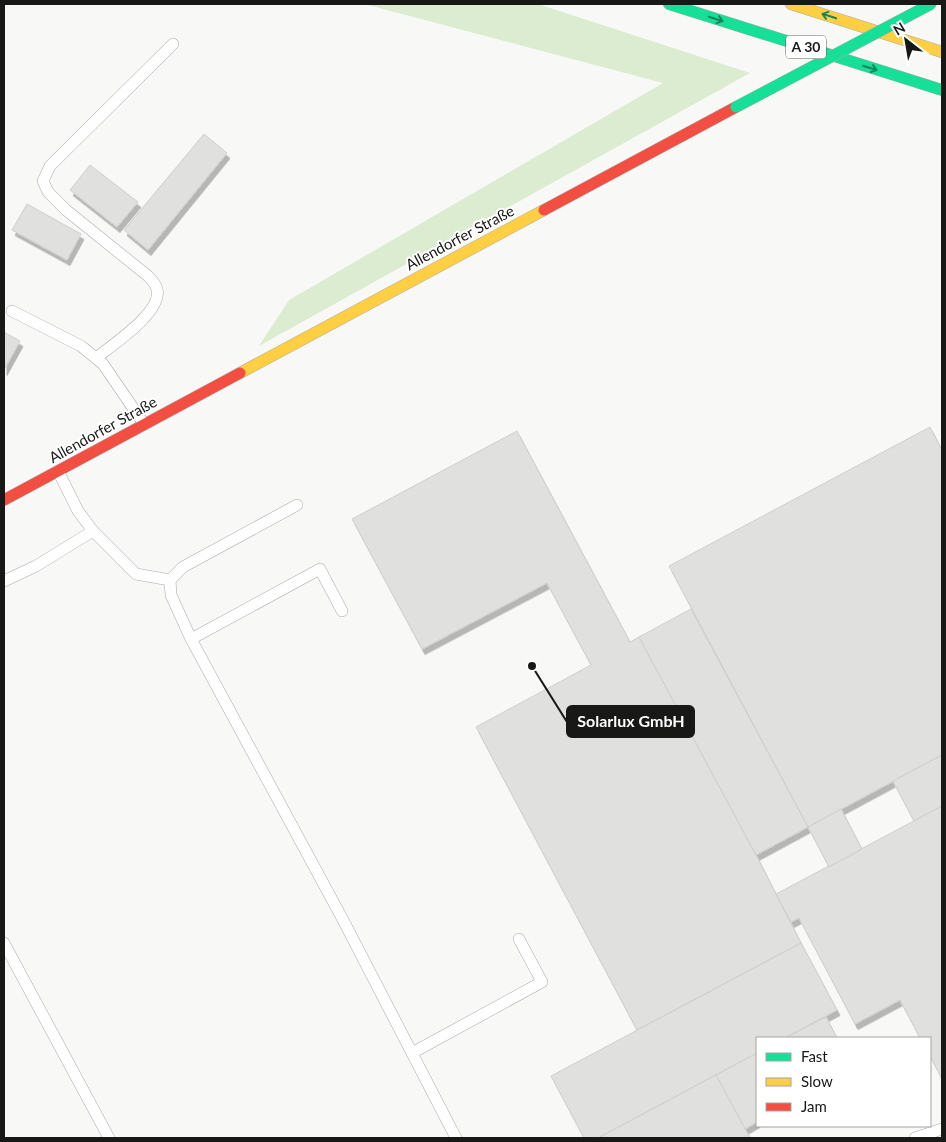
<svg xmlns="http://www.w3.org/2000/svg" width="946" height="1142" font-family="Lato,sans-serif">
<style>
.green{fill:#dbecd0}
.building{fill:#e0e1df;stroke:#cecfcd;filter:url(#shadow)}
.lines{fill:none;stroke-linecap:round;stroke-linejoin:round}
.lane-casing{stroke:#aaabaa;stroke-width:12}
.fast-casing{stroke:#aaabaa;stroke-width:12}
.slow-casing{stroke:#aaabaa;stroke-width:12}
.jam-casing{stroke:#aaabaa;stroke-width:12}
.lane{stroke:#fefefe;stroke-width:11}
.fast{stroke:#16e098;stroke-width:11}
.slow{stroke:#ffcf43;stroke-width:11}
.jam{stroke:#f24e42;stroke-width:11}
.fast-bridge-casing{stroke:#aaabaa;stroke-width:12;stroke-linecap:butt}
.fast-bridge{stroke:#16e098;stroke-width:11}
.oneway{stroke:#17865e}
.labels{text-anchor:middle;stroke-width:4;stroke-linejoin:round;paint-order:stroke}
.shield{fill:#fff;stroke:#5d5d5d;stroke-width:1}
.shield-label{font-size:14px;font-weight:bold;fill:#181817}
.street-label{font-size:15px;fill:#181817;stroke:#fff}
.leader{fill:none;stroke:#181817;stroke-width:2}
.callout-dot{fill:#181817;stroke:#fff;stroke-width:2}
.callout{fill:#181817;stroke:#181817;stroke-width:2}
.callout-label{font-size:16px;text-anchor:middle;font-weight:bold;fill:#fff}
</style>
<defs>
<filter id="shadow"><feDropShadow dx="3" dy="5.5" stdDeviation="0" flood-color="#0004"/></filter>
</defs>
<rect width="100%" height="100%" fill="#f8f9f7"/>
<polygon class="green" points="364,4 538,4 750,73 259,346 289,300 663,83"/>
<g class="building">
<polygon points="204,134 227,153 148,250 124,230"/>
<polygon points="90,165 138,202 117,227 70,190"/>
<polygon points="27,204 81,234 67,260 12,230"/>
<polygon points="4,332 20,341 4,370"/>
<polygon points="930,427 942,450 942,755 808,827 669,566"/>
<polygon points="517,431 630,642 639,637 756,855 801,943 637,1030 476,727 591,665 547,583 422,649 352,519"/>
<polygon points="691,609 808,827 756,855 639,637"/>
<polygon points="942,755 942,806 914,821 893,781"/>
<polygon points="942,806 942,1079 930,1056 930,1038 920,1038 900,1000 855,1024 799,918 791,922 776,894"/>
<polygon points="841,809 862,849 829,867 808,827"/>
<polygon points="801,943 837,1010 785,1038 757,1038 757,1053 598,1138 584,1138 551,1076"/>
<polygon points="826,1017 837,1038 785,1038"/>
<polygon points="757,1053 757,1122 745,1129 716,1075"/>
<polygon points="716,1075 750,1138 598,1138"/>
</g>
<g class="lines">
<defs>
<g id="lane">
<polyline points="12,311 81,346 103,364 144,424"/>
<path d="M96 358C112 345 163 312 157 289 156 285 151 279 148 276L66 210 48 192 43 181 50 166 173 44"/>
<polyline points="93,531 136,574 170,580 183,567 297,505"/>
<polyline points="170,580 171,595 191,639 342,918 456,1138"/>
<polyline points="4,581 36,566 93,531 78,511 58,471"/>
<polyline points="191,639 320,569 342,611"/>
<polyline points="4,943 109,1138"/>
<polyline points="412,1053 542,982 519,939"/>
<polyline points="915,1138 942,1129"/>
</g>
<polyline id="fast" points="669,4 942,90"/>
<g id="slow">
<polyline points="791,4 942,52"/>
<polyline points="240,373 544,210"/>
</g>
<g id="jam">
<polyline points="544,210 736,107"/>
<polyline points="4,500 240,373"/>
</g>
</defs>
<use href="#lane" class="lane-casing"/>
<use href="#fast" class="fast-casing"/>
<use href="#slow" class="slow-casing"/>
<use href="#jam" class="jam-casing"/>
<use href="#lane" class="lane"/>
<use href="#fast" class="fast"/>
<use href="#slow" class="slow"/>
<use href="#jam" class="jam"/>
<defs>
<polyline id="fast-bridge" points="736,107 931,4"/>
</defs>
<use href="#fast-bridge" class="fast-bridge-casing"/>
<use href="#fast-bridge" class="fast-bridge"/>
</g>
<defs><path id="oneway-shaft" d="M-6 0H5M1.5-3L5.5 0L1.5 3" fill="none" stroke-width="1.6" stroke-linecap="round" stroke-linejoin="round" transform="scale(1.25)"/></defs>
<g class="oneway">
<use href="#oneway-shaft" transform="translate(829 16) rotate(-162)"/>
<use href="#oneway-shaft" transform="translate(716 19) rotate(18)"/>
<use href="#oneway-shaft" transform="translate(870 68) rotate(17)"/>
</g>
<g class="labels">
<rect class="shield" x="786" y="35.5" width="40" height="23" rx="4"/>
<g class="shield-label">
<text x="806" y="52">A 30</text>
</g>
<g class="street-label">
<text transform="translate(460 238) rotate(-28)" y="5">Allendorfer Straße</text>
<text transform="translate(103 430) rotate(-29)" y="5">Allendorfer Straße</text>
</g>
</g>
<path class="leader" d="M532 666L567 722"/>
<circle class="callout-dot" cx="532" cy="666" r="5"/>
<rect class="callout" x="567" y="706" width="127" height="31" rx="5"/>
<g class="callout-label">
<text x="631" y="727">Solarlux GmbH</text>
</g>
<rect width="946" height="1142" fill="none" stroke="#181817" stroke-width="10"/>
<rect x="756" y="1037" width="175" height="90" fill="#ffffff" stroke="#a3a3a2"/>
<rect x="766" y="1053" width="25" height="8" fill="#16e098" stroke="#a3a3a2"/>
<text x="801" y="1062" font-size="15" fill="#181817">Fast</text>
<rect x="766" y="1078" width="25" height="8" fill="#ffcf43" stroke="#a3a3a2"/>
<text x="801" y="1087" font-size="15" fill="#181817">Slow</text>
<rect x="766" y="1103" width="25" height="8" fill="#f24e42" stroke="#a3a3a2"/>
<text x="801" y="1112" font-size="15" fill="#181817">Jam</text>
<g transform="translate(906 40) rotate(329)" stroke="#ffffff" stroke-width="4" paint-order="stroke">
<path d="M0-4L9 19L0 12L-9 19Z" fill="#181817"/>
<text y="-8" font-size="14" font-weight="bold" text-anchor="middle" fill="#181817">N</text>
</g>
</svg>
